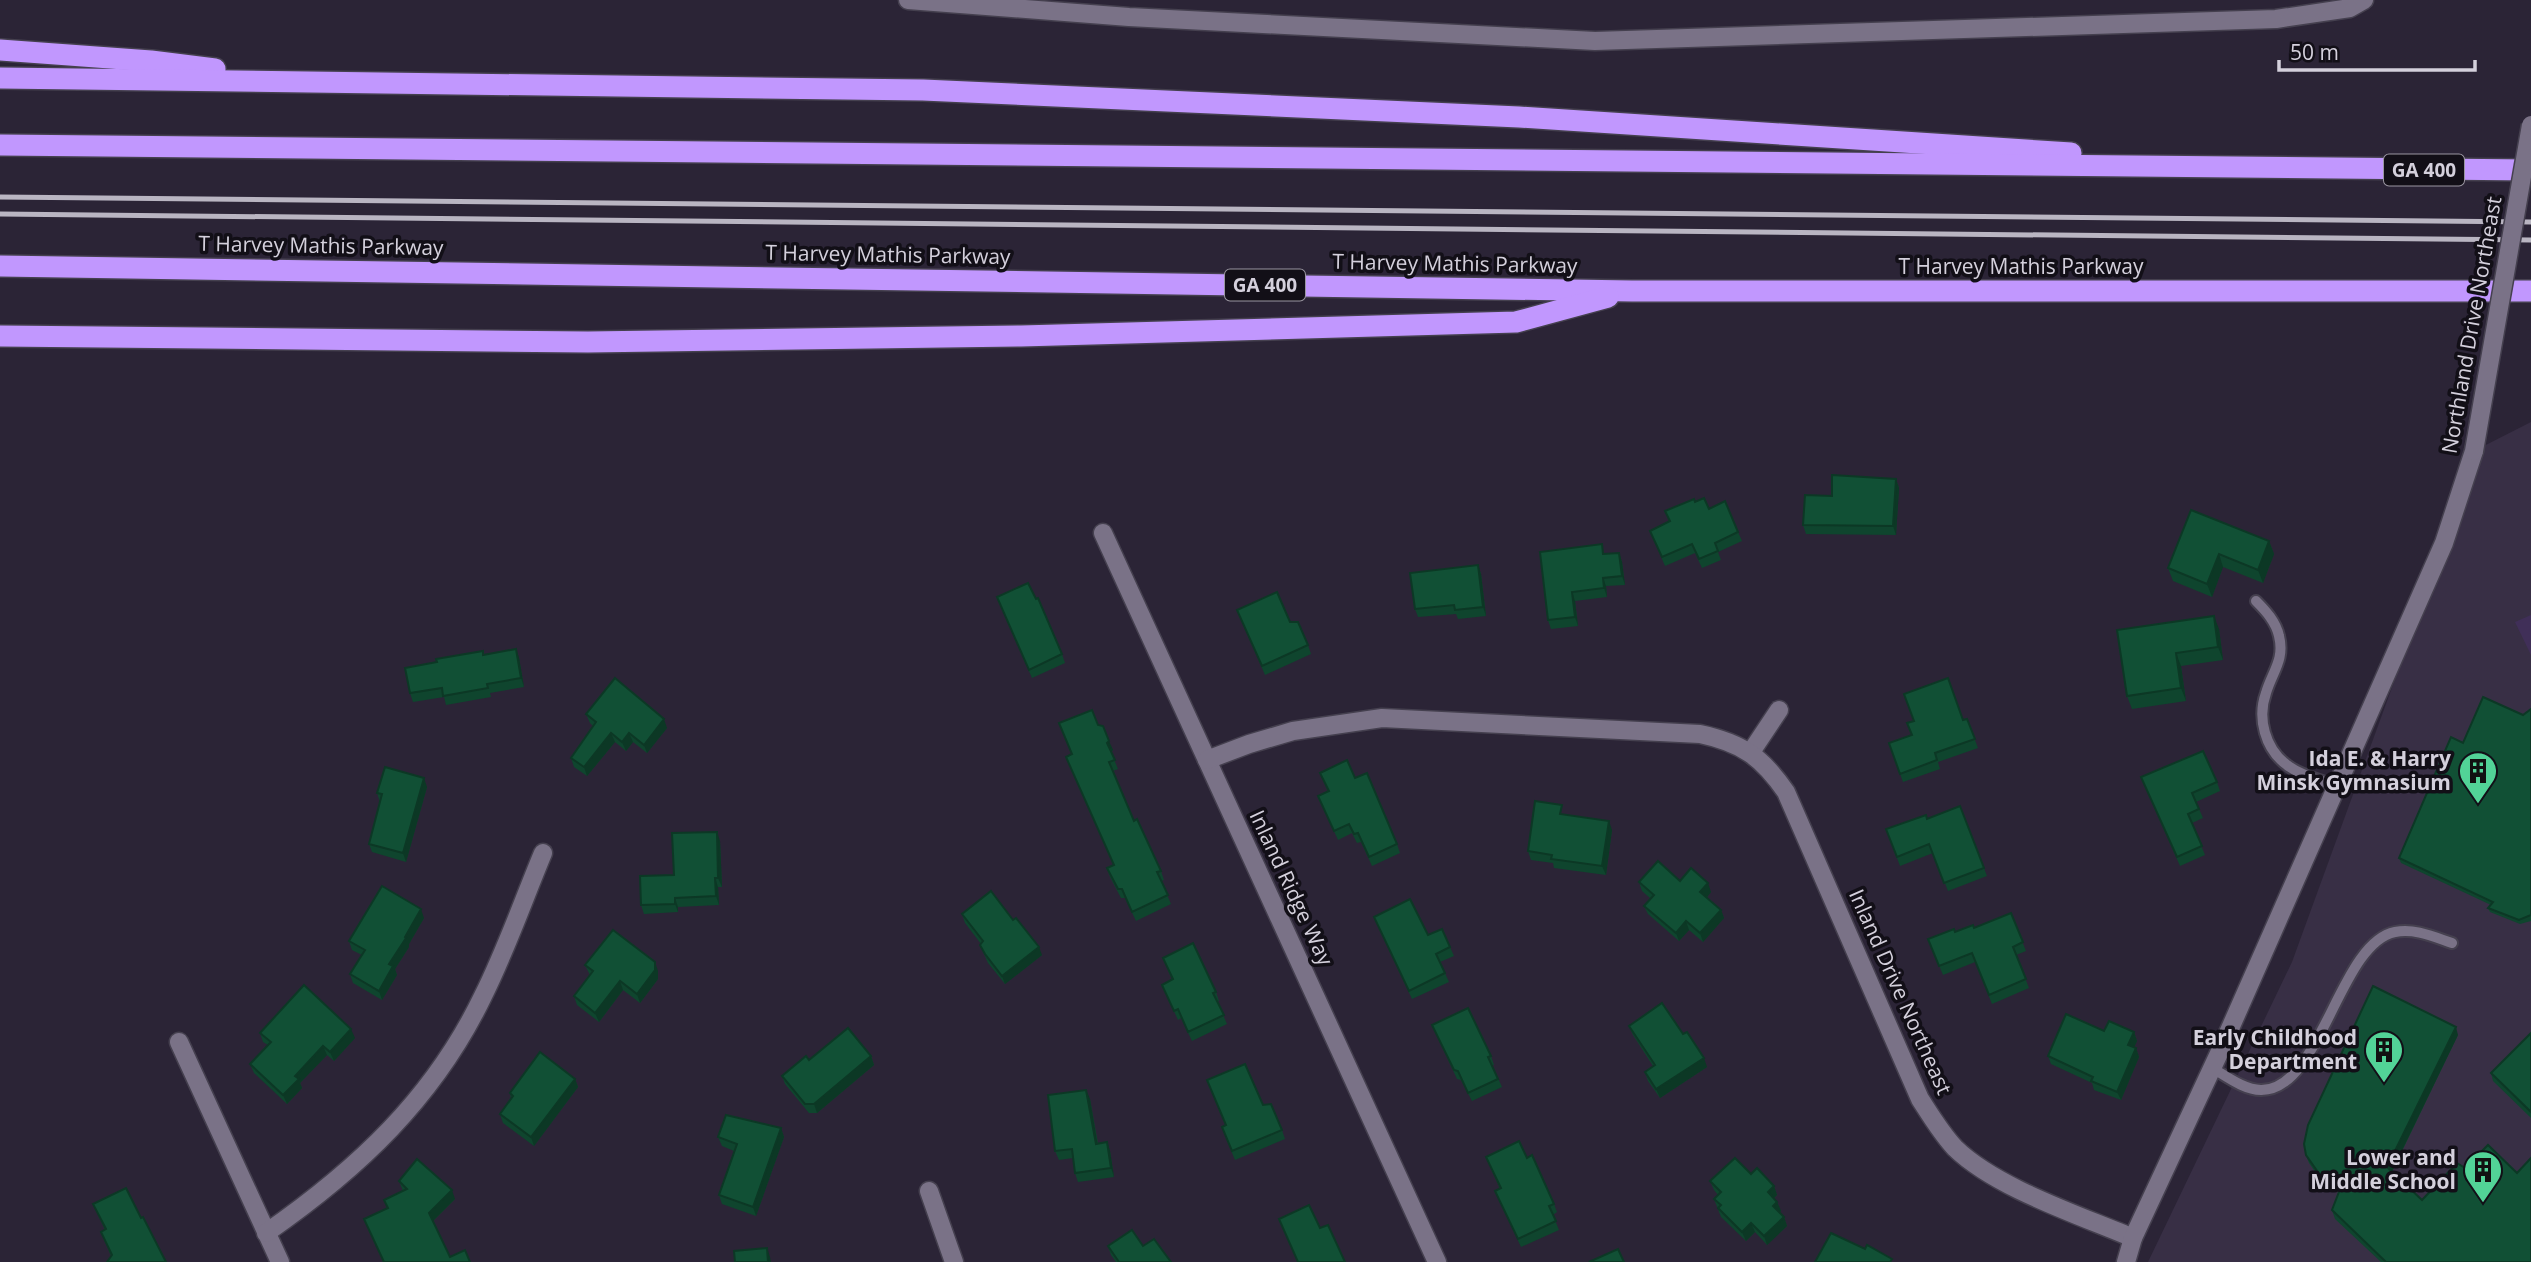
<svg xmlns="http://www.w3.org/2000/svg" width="2531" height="1262" font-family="'Open Sans',sans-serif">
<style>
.built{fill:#382f45}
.garden{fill:#402f58}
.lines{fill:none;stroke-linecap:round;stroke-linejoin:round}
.service-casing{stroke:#45404f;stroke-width:14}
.minor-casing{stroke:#45404f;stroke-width:21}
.tertiary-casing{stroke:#45404f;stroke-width:21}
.motorway-casing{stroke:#45404f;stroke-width:24}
.service{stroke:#7a7287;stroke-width:10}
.minor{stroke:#7a7287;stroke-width:18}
.tertiary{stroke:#7a7287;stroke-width:18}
.motorway{stroke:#c197fe;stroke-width:21}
.rail{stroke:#b9b5c2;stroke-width:5}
.tertiary-bridge-casing{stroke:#45404f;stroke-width:21;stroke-linecap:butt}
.tertiary-bridge{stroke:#7a7287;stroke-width:18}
.wall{fill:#0f452e}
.shaded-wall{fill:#0c3825}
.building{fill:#115035;stroke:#0c3825;stroke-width:2}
.labels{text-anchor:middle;stroke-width:7;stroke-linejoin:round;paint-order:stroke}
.shield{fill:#120f17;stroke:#9a96a1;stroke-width:2}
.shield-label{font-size:19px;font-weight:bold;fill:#d4d0dc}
.street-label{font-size:21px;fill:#d4d0dc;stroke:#120f17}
.poi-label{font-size:21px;font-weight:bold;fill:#d4d0dc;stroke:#120f17;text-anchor:end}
</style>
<rect width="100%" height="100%" fill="#2b2436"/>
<polygon class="built" points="2531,422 2531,1262 2148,1262 2292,962 2406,649 2474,451"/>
<polygon class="garden" points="2531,615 2531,655 2515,622"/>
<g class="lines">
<defs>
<g id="service">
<path d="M2256 601C2266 611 2276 622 2279 636 2285 660 2272 672 2266 693 2257 718 2265 749 2287 765 2301 776 2321 780 2337 786"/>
<path d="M2212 1068C2226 1076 2244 1090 2261 1090 2321 1091 2339 943 2395 932 2415 928 2434 937 2452 943"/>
</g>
<g id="minor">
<polyline points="908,0 1129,17 1595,41 2276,19 2350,8 2364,0"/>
<polyline points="1103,533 1437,1262"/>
<polyline points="1751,752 1779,710"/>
<path d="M1207 760 1249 744 1293 731 1382 718 1700 734C1742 743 1762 757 1786 792L1920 1099C1931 1116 1941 1133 1955 1148 1996 1188 2079 1215 2133 1238"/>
<polyline points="179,1042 280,1262"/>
<polyline points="929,1191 954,1262"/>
<path d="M266 1233C358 1169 434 1098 483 996 506 950 523 901 543 853"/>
</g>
<polyline id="tertiary" points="2126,1262 2133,1238 2221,1049 2444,543 2474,451"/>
<g id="motorway">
<polyline points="0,50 151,61 215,69"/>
<polyline points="0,78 923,90 1519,117 2071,153"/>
<polyline points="0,145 2531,170"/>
<polyline points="0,266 1632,291 2531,291"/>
<polyline points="0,336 588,342 1021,336 1516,322 1608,297"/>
</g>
</defs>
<use href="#service" class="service-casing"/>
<use href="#minor" class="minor-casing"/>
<use href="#tertiary" class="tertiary-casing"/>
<use href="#motorway" class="motorway-casing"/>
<use href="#service" class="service"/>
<use href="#minor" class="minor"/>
<use href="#tertiary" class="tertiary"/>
<use href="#motorway" class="motorway"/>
<g class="rail">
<polyline points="0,197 2531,222"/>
<polyline points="0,214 2531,240"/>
</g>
<defs>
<polyline id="tertiary-bridge" points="2474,451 2531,125"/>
</defs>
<use href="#tertiary-bridge" class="tertiary-bridge-casing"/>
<use href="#tertiary-bridge" class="tertiary-bridge"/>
</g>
<g class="wall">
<polygon points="1896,479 1899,488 1896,535 1806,534 1803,525 1832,496"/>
<polygon points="1695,502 1709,509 1738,532 1742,541 1718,552 1721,560 1702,568 1695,553 1665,566 1650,531 1669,522 1665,511"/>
<polygon points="2269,541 2274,554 2263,583 2223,567 2212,597 2173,581 2168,568"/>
<polygon points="1619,553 1622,562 1625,585 1606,586 1607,597 1575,601 1578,626 1551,629 1548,620 1606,554"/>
<polygon points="1478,565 1481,574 1486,616 1458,619 1456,614 1418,617 1415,609"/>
<polygon points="997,597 1062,654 1065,663 1032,678"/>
<polygon points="1237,610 1290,622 1308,645 1311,654 1265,675"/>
<polygon points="2219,629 2223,660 2181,666 2186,701 2132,709 2127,696 2117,630"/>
<polygon points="484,655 519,658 524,687 490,693 491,697 446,705 444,697 413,702 410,693"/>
<polygon points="2531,709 2531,921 2520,924 2490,912 2488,908 2491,905 2401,863 2399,858 2463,743 2523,715"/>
<polygon points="586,714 667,728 647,753 633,742 626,751 615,742 587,776 574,767 571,758 593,726 590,723"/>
<polygon points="1967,719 1978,748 1938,762 1940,769 1903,782 1889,743"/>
<polygon points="1098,725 1113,750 1111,752 1118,769 1113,771 1134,821 1161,871 1164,880 1161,881 1171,904 1136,921 1125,898 1121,898 1110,877 1107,868 1114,865 1066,757 1072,754"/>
<polygon points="1320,773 1355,778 1397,844 1400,853 1372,866 1361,842 1357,843 1352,833 1338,840 1318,796 1328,792"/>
<polygon points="2141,777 2217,782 2220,791 2196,802 2203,818 2192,823 2205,855 2180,866"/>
<polygon points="427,787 406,862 372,852 369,844 380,802 377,793"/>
<polygon points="1960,806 1987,876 1948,891 1933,853 1900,866 1886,829 1927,819"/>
<polygon points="1565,815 1612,830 1606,875 1554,868 1553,863 1531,860 1528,851"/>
<polygon points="720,841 722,887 718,887 719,905 678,907 678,912 644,914 641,905 674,875"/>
<polygon points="1680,881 1711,892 1707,897 1721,910 1724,918 1703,942 1689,930 1679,941 1648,914 1644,906 1651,899 1642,891 1639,882"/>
<polygon points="2011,913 2026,951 2016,955 2029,988 1992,1004 1975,962 1943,975 1928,939 1974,928"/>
<polygon points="962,914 1013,920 1042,955 1005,984 988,963 980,945 981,944 965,923"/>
<polygon points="1374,917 1428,935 1450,947 1454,956 1440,962 1449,982 1412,999"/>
<polygon points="424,918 409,944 409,947 395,969 397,975 382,1000 353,983 350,974 362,955 352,950 349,941"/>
<polygon points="1163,958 1216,992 1219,1001 1217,1001 1227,1024 1192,1041 1181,1018 1178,1020 1162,985 1172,980"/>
<polygon points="585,965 658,971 658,979 640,1003 623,990 599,1022 577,1005 574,996 590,975"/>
<polygon points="1432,1025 1491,1056 1494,1065 1492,1065 1502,1087 1472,1101 1461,1080 1457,1079"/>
<polygon points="1629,1026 1683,1034 1707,1067 1660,1098 1648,1081 1645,1072 1653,1066 1633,1035"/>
<polygon points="2104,1031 2134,1032 2137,1041 2134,1047 2136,1048 2139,1057 2121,1100 2094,1090 2092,1083 2051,1064 2048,1056"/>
<polygon points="260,1033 355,1038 334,1061 327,1055 300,1083 302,1088 287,1104 254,1073 250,1064 268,1045 263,1042"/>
<polygon points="2531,1033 2531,1118 2493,1081 2491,1073"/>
<polygon points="2458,1035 2392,1172 2422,1200 2465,1168 2517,1173 2531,1262 2381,1262 2335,1219 2332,1210 2340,1190 2323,1183 2309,1163 2306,1155"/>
<polygon points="871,1056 874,1065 817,1113 809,1113 785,1084 782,1076 809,1060"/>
<polygon points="575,1079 578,1087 534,1146 503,1123 500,1114 511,1099 510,1093"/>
<polygon points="1207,1080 1282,1130 1285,1139 1235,1160 1225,1136 1226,1125"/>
<polygon points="1090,1099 1098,1143 1107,1142 1110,1151 1114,1177 1078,1182 1075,1173 1073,1158 1059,1160 1055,1151"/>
<polygon points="781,1128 784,1137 756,1216 722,1204 719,1195 734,1151 722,1146 718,1137"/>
<polygon points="1486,1157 1527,1158 1554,1204 1557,1212 1553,1215 1559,1230 1521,1247 1499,1200 1495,1191 1500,1189"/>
<polygon points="1751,1174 1774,1186 1777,1195 1774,1198 1777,1202 1781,1211 1779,1212 1784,1217 1787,1226 1767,1245 1755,1232 1746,1241 1721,1217 1714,1199 1718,1195 1714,1190 1710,1181"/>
<polygon points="399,1181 455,1199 433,1221 450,1257 470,1262 383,1262 364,1219 387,1208 384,1200 403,1191"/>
<polygon points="93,1204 141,1218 111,1256 101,1232 105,1230"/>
<polygon points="1108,1246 1143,1246 1171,1262 1116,1262 1111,1255"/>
</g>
<g class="shaded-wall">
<polygon points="1896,479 1899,488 1896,535 1893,526"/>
<polygon points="2269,541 2274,554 2263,583 2258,570"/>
<polygon points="1619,553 1622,562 1625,585 1622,576"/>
<polygon points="2219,554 2223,567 2212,597 2207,584"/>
<polygon points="1478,565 1481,574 1486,616 1483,607"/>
<polygon points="1603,578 1606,586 1607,597 1604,588"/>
<polygon points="1572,592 1575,601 1578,626 1575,617"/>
<polygon points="2214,616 2219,629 2223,660 2218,647"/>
<polygon points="516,649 519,658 524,687 521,678"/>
<polygon points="2176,653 2181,666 2186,701 2181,688"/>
<polygon points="664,719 667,728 647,753 644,745"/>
<polygon points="611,733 615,742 587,776 584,767"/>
<polygon points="629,733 633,742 626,751 622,742"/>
<polygon points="1109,741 1113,750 1110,752 1107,743"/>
<polygon points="424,778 427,787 406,862 403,853"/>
<polygon points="1609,821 1612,830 1606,875 1602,866"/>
<polygon points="717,832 720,841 722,887 718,878"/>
<polygon points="715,878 718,887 719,905 716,896"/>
<polygon points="1708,883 1711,892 1704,901 1700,892"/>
<polygon points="675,898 678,907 678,912 675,904"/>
<polygon points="421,909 424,918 409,944 409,947 395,969 397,975 382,1000 379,991 389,964"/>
<polygon points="1721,910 1724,918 1703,942 1700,933"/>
<polygon points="1686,921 1689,930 1679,941 1676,933"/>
<polygon points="1039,947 1042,955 1005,984 1002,976"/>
<polygon points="655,962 658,971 658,979 640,1003 637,994"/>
<polygon points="620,981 623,990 599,1022 595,1013"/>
<polygon points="2456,1027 2458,1035 2390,1175 2387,1167"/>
<polygon points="351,1029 355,1038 334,1061 330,1052"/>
<polygon points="2134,1032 2137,1041 2131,1054 2128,1045"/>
<polygon points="323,1046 327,1055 300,1083 302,1088 287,1104 283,1095 295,1076"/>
<polygon points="2136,1048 2139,1057 2121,1100 2117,1092"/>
<polygon points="871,1056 874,1065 817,1113 814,1104"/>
<polygon points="1704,1058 1707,1067 1660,1098 1656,1089"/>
<polygon points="575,1079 578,1087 534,1146 531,1137"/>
<polygon points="1086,1090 1090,1099 1099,1153 1096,1144"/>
<polygon points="781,1128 784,1137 756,1216 753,1207"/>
<polygon points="1107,1142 1110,1151 1114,1177 1111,1168"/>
<polygon points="1774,1186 1777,1195 1771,1201 1768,1192"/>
<polygon points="452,1190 455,1199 432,1222 429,1213"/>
<polygon points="1777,1202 1781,1211 1777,1215 1773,1206"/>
<polygon points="1784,1217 1787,1226 1767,1245 1764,1236"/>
<polygon points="1751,1223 1755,1232 1746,1241 1742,1232"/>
<polygon points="767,1248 770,1257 771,1262 768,1262"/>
</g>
<g class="building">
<polygon points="1832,475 1896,479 1893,526 1803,525 1805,495 1832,496"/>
<polygon points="1704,498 1709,509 1725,501 1738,532 1715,543 1718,551 1699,559 1692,544 1662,557 1650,531 1670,521 1665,511 1694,499 1695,502"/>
<polygon points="2191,510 2269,541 2258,570 2219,554 2207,584 2168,568"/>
<polygon points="1602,544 1603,554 1619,553 1622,576 1603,578 1604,588 1572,592 1575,617 1548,620 1540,552"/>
<polygon points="1478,565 1483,607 1455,610 1454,605 1415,609 1410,573"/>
<polygon points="1028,583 1036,599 1038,598 1062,654 1029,670 997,597"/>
<polygon points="1277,592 1290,622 1298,622 1308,645 1262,666 1237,610"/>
<polygon points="2214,616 2218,647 2176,653 2181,688 2127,696 2117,630"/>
<polygon points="516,649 521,678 487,684 488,688 443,696 442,688 410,693 405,668 437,662 436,659 483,651 483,655"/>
<polygon points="615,678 664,719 644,745 629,733 622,742 611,733 584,767 571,758 596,722 586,714"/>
<polygon points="1948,678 1963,720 1967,719 1975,739 1935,753 1937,760 1900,774 1889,743 1912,735 1907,723 1914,721 1904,694"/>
<polygon points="2483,697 2523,715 2531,709 2531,915 2519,920 2488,908 2493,902 2399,858 2451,737 2463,743"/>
<polygon points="1092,710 1098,725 1103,726 1109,741 1107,743 1115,760 1109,762 1134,821 1137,819 1161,871 1157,872 1168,895 1132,912 1122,889 1118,889 1107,868 1114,865 1066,757 1072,754 1059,723"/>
<polygon points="2203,751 2217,782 2192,793 2199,809 2188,814 2202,846 2177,857 2141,777"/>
<polygon points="1347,760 1355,778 1367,773 1397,844 1369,857 1358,833 1354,834 1349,824 1334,831 1318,796 1329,791 1320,773"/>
<polygon points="385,767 424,778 403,853 369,844 382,794 377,793"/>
<polygon points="1535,801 1562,805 1560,814 1609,821 1602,866 1551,859 1552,855 1528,851"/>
<polygon points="1960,806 1984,868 1944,883 1929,844 1897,857 1886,829 1926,815 1927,819"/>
<polygon points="717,832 718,878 715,878 716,896 675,898 675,904 641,905 640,876 674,875 672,833"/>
<polygon points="1658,861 1680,881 1691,868 1708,883 1700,892 1721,910 1700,933 1686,921 1676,933 1644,906 1654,895 1639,882"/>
<polygon points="382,886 421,909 405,937 406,938 389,964 393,966 379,991 350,974 365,950 349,941"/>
<polygon points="991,891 1013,920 1016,918 1039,947 1002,976 985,954 980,945 983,941 962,914"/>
<polygon points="1410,899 1428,935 1442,929 1450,947 1436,954 1445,973 1409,991 1374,917"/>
<polygon points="2011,913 2023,942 2013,947 2026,979 1989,995 1972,953 1939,966 1928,939 1954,929 1955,932 1973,925 1974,928"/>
<polygon points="613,930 655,962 655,970 637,994 620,981 595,1013 574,996 593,971 585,965"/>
<polygon points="1193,943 1216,992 1213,993 1224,1015 1188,1032 1178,1009 1174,1011 1162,985 1173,979 1163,958"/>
<polygon points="304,985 351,1029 330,1052 323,1046 295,1076 299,1079 283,1095 250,1064 271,1042 260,1033"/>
<polygon points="2373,986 2456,1027 2387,1167 2422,1200 2457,1163 2465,1168 2488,1145 2517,1173 2531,1158 2531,1262 2386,1262 2332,1210 2342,1184 2320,1175 2306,1155 2304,1144 2308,1125"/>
<polygon points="1662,1003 1683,1034 1687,1032 1704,1058 1656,1089 1645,1072 1655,1065 1629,1026"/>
<polygon points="1468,1008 1491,1056 1488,1057 1498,1079 1468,1093 1458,1071 1454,1070 1432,1025"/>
<polygon points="2066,1014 2104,1031 2109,1021 2134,1032 2128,1045 2136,1048 2117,1092 2091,1081 2093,1077 2048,1056"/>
<polygon points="848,1028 871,1056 814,1104 805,1104 782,1076 806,1056 809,1060"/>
<polygon points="2531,1033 2531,1112 2491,1073"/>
<polygon points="540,1052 575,1079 531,1137 500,1114 513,1096 510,1093"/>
<polygon points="1245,1064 1263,1105 1271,1104 1282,1130 1232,1151 1222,1127 1226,1125 1207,1080"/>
<polygon points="1086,1090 1096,1144 1107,1142 1111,1168 1075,1173 1072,1149 1055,1151 1048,1095"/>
<polygon points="726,1115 781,1128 753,1207 719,1195 737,1144 718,1137"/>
<polygon points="1519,1141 1527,1158 1532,1155 1554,1204 1549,1206 1556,1221 1518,1239 1495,1191 1501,1188 1486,1157"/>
<polygon points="1735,1158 1751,1174 1757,1168 1774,1186 1768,1192 1777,1202 1773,1206 1784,1217 1764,1236 1751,1223 1742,1232 1718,1208 1721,1205 1714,1199 1721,1192 1710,1181"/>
<polygon points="417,1159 452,1190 429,1213 450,1257 465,1250 470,1262 384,1262 364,1219 388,1208 384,1200 407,1189 399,1181"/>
<polygon points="126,1188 141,1218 143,1217 166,1262 107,1262 112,1255 101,1232 106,1229 93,1204"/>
<polygon points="1309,1205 1320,1228 1328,1225 1345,1262 1298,1262 1279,1219"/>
<polygon points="1132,1230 1143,1246 1154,1239 1171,1262 1119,1262 1108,1246"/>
<polygon points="1831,1233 1865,1249 1867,1245 1892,1259 1890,1262 1815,1262"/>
<polygon points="767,1248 768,1262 735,1262 734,1251"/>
<polygon points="1618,1249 1624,1262 1589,1262"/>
</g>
<defs>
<symbol id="building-pin" viewBox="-11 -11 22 30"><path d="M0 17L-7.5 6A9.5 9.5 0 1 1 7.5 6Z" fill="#52d397" stroke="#120f17"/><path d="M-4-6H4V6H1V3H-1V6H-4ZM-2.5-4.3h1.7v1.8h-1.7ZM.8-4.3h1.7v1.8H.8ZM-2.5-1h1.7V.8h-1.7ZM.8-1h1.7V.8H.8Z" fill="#111"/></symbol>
</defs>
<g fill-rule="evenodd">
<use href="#building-pin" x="2456" y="749" width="44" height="60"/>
<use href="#building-pin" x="2362" y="1028" width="44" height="60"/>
<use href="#building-pin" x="2461" y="1148" width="44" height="60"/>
</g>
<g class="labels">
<g class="shield">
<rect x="2384" y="154.5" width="80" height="31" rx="5"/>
<rect x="1225" y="269.5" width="80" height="31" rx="5"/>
</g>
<g class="shield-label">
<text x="2424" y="177">GA 400</text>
<text x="1265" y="292">GA 400</text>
</g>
<g class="street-label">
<text transform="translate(321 246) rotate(1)" y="7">T Harvey Mathis Parkway</text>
<text transform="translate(888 255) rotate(1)" y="7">T Harvey Mathis Parkway</text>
<text transform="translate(1455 264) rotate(1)" y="7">T Harvey Mathis Parkway</text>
<text x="2021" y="274">T Harvey Mathis Parkway</text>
<text transform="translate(2472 325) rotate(-80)" y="7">Northland Drive Northeast</text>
<text transform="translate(1291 888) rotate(65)" y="7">Inland Ridge Way</text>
<text transform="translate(1900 992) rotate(66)" y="7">Inland Drive Northeast</text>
</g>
<g class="poi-label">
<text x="2451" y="766">Ida E. &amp; Harry<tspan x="2451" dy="24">Minsk Gymnasium</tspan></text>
<text x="2357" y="1045">Early Childhood<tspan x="2357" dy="24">Department</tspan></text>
<text x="2456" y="1165">Lower and<tspan x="2456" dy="24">Middle School</tspan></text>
</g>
</g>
<path d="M2279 60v10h196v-10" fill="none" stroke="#d4d0dc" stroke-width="3.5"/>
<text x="2290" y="60" font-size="21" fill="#d4d0dc" stroke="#120f17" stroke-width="5" paint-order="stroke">50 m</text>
</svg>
